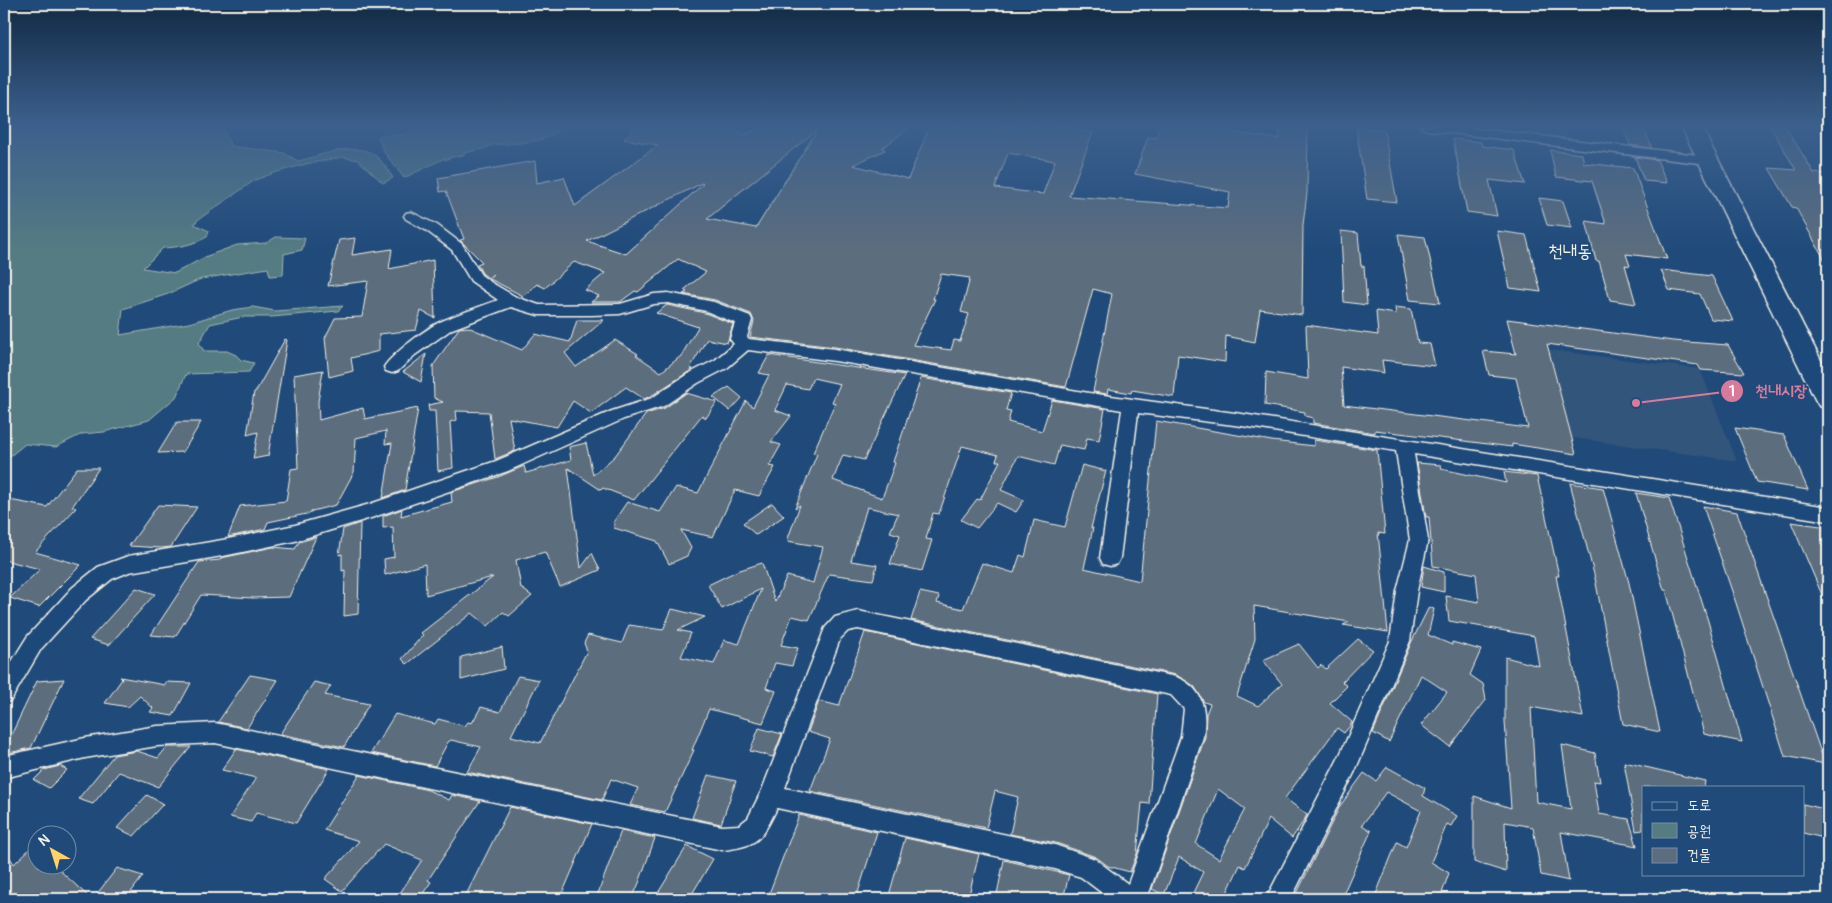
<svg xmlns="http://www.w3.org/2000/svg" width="1832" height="903" font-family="Pangolin,'Poor Story',sans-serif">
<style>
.built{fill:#31547b}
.green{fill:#547c82;stroke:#a4b6b5}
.building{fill:#5c6d7d;stroke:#f4f1e8;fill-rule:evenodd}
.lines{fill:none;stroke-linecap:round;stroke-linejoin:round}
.minor-casing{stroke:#f4f1e8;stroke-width:3}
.primary-casing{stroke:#f4f1e8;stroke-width:3}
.minor{fill:#1f4a7a;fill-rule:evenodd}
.primary{fill:#1f4a7a;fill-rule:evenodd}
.labels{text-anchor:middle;stroke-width:4;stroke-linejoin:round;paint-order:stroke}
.quarter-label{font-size:18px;fill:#f4f1e8;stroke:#1f4a7a}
.leader{fill:none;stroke:#d87a9a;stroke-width:2}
.callout-dot{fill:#d87a9a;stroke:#1f4a7a;stroke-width:2}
.mark-label{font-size:15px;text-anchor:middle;font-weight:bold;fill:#fff}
.callout-label{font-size:16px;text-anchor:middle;font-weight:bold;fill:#d87a9a;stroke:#1f4a7a;stroke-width:4;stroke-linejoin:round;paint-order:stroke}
</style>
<rect width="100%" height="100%" fill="#1f4a7a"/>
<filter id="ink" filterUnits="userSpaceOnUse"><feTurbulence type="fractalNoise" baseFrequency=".02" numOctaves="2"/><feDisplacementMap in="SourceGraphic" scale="10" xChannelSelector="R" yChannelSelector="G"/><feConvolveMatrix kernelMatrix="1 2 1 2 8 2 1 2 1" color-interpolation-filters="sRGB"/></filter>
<g filter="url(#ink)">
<polygon class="built" points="1543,349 1700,369 1737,461 1567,437"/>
<g class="green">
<path d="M4 126H222L231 146 284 153 298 161C321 156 355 140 376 156 383 162 388 170 393 178L383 183 358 160 343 157 306 164 274 173 255 180 199 219 194 224 209 231 207 237C192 245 180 247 163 248L143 268 175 273 207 256 237 245 266 243 276 237 305 238 302 250 284 254 283 275 270 276 268 268 201 279 168 294 123 309 120 335 189 323 232 310 253 307 275 311 343 306 338 311 272 317H243L210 324 199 343 204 351H227L236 355 241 360 254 363 249 372 186 374 176 397 149 420 104 432 82 434 56 447 25 444 9 457 4 459Z"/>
<path d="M422 126H561C551 145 511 143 492 145 485 150 472 151 464 153V155L452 157 445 160V158L404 178 383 151 378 136 406 134Z"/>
</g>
<g class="building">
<path d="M636 126H729L745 135 761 126H912L882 148 885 150 853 165 908 179 930 126H981L1000 128 1001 126H1085L1084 131 1093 132 1069 196 1228 208 1230 192 1135 174 1148 137 1156 138 1160 126H1232L1231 132 1279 139 1280 126H1308L1307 193 1303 225 1302 315 1260 309 1255 342 1226 336 1225 362 1178 355 1174 397 1132 390 1131 393 1108 389 1107 394 1093 392 1112 294 1093 289 1066 387 835 347 750 337 754 321 751 314 715 300 683 294 687 292 684 290 706 272 678 259 638 292 635 291 620 302H591L599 296 585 290 605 273 574 262 545 288 537 284 523 296 490 279 493 274 488 278 482 273 477 264 482 262 460 240 464 239 446 191 440 192 438 178 535 161 537 183 564 177 575 206 658 145 624 139ZM817 130 756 228 707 219 735 196ZM1008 153 1055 161 1043 194 995 188ZM702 183 703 184 626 254 587 241ZM941 274 970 278 961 312 969 314 960 341 954 340 951 350 913 345 935 299H933Z"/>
<polygon points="1623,126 1643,126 1652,148 1630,145"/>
<polygon points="1770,126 1785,126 1814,173 1828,174 1828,266 1796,208 1792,207 1769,168 1796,170"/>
<polygon points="1356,127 1384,130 1397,202 1367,199"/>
<polygon points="1453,139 1481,142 1482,146 1514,150 1525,184 1489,180 1497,216 1467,212"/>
<polygon points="1550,150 1582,154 1584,163 1633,168 1667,259 1626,254 1630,266 1625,265 1636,304 1610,300 1599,261 1596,261 1586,221 1606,224 1592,181 1556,177"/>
<polygon points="1635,157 1657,160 1667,183 1644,181"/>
<polygon points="1539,198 1563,201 1572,228 1547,225"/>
<polygon points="1341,231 1358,233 1361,266 1364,266 1367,305 1344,302"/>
<polygon points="1497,231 1526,235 1541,292 1510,288"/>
<polygon points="1398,234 1425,237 1440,303 1410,300"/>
<polygon points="355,238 352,255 392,249 389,269 433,260 435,318 421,311 416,330 379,334 379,351 351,358 353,371 329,377 325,338 335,318 362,317 368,281 328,286 339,240"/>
<polygon points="1661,270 1712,276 1733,321 1711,319 1700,294 1669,290"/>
<polygon points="667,305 705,313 733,324 727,343 707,339 690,368 693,369 651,396 644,399 626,387 591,413 573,401 557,427 509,418 515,451 495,459 489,412 456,411 457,420 450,422 453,468 438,471 435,411 429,411 428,405 443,402 434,398 433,366 459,328 468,327 522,350 535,334 570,342 577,320 604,320 565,353 576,367 615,340 638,354 636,355 661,372 681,356 698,327 656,313"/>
<polygon points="1395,307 1411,309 1418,343 1430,344 1435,366 1382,360 1384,373 1341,367 1344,405 1528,428 1516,378 1489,375 1483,351 1516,354 1507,319 1673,341 1728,345 1744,373 1701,370 1698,365 1547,344 1576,454 1512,444 1512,447 1375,430 1375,433 1313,423 1313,418 1305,416 1305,412 1265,405 1266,372 1308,379 1306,325 1378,335 1376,311 1396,314"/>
<polygon points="285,339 287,340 268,456 253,459 258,432 247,435 254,392 256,391"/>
<polygon points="426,354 421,382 403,372"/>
<polygon points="769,355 905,375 864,460 843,455 833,480 882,498 895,463 893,462 921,378 1011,393 1006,410 1011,411 1008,422 1042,431 1052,400 1105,409 1099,440 1087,438 1084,450 1060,445 1054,465 1018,456 1001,490 1024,500 1016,512 997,503 977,528 961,520 977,499 980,500 1000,461 996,461 998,455 962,446 939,514 933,513 926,539 932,540 922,571 890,564 900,535 890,532 898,514 867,507 851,561 877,565 873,580 829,574 809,620 792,616 781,645 798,648 792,666 775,663 766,688 776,691 763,723 709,709 692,750 694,750 665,812 630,805 638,788 611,779 602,800 467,772 481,747 451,740 448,742 435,766 371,753 395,714 435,724 438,719 465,726 468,722 472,723 481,707 500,712 518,676 539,680 511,736 540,743 587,651 584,643 588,635 622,643 629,625 663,630 672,609 705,617 678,630 691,633 681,657 714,664 724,640 739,644 761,589 722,609 708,585 737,571 762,563 775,602 787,576 813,583 823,547 787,541 800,505 795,508 817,454 813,453 835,403 832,402 840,384 813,378 808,389 787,385 775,410 791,416 771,442 781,445 769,466 775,467 759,496 735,490 713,537 681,530 691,548 687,556 669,564 657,541 614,528 614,521 627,502 660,512 676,487 698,493 746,401 753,407 769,375 759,373"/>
<polygon points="323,370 318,402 319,420 363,408 365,419 418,408 405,490 383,498 392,443 385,444 386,431 356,438 354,472 336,505 312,511 311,513 268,522 265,529 228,537 240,506 286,501 291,469 298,468 294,375"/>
<polygon points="729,387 742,398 730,411 713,397"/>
<polygon points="686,393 717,402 706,418 702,415 634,500 603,488 601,490 568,468 581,568 592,553 600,570 560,587 545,552 516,560 521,588 532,596 509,616 503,612 488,626 472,613 407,664 402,659 423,635 421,633 493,577 426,595 425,564 385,575 384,559 394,557 393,527 383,528 383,516 402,509 401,516 452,502 451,492 498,477 524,466 526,473 571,460 569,447 586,443 593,475 615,456 646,414 665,408"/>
<path d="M1156 421 1272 441 1314 446V440L1377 450 1385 534 1378 533 1388 632 1343 625 1349 622 1254 606 1255 639 1237 696 1258 706 1282 684 1263 660 1299 644 1318 668 1321 665 1326 669 1358 639 1373 650 1342 682 1347 686 1330 703 1352 722 1350 726 1344 733 1337 728 1285 798 1307 815 1303 822 1292 838 1269 819 1245 868 1240 865 1224 899H1190L1203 872 1179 857 1164 895 1152 889 1205 737 1206 714 1210 704 1204 702 1194 686 1176 675 911 620 920 592 939 596 937 603 963 609 982 563 1014 573 1020 555 1025 557 1034 520 1065 527 1082 465 1106 471 1091 528H1093L1084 568 1140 581ZM1218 789 1245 809 1219 859 1196 844Z"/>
<polygon points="177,422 201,422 183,452 158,453"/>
<polygon points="1735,428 1784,435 1808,490 1757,482"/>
<polygon points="1417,463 1441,465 1442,469 1506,483 1504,472 1537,476 1559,576 1556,576 1583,717 1531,707 1536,802 1571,809 1562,745 1595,753 1600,782 1594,781 1599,814 1629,819 1637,846 1561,832 1569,881 1541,875 1533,827 1505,822 1506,872 1474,862 1474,796 1511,808 1505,721 1505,657 1539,666 1534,636 1449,621 1446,596 1479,602 1476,574 1433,566 1429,517 1426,517"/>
<polygon points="77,468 99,468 72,507 76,508 35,552 81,565 39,607 10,598 40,569 4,560 4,499 47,507"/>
<polygon points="1570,483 1603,488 1629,583 1660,732 1623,724 1595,578"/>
<polygon points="1636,493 1669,498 1708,621 1742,742 1704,734 1666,590 1664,590"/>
<polygon points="772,503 784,516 756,535 743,523"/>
<polygon points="158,505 197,507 171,547 162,548 129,546"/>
<polygon points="1703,506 1737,512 1825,764 1785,756 1736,603"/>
<polygon points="1791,522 1828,527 1828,609"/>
<polygon points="360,523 358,614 344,616 345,570 342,571 342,554 339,555 343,529"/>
<polygon points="316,537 289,597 253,598 201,595 175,637 151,635 199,562 220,560 221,558 273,547 295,549 299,542"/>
<polygon points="1424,566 1444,572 1444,592 1421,587"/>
<polygon points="136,588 155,594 109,645 90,639"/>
<polygon points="1429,607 1434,609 1428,635 1452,645 1452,642 1481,650 1470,675 1483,684 1486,700 1450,747 1421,725 1447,692 1421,675 1389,742 1373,733 1411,643"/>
<polygon points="865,632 1157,694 1149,804 1142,803 1137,854 1130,872 1108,866 1096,857 1056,843 1010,834 1018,797 995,791 986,828 810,791 830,739 808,732 819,701 839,706"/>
<polygon points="502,647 504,669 461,680 461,657"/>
<polygon points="250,675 278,680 247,728 218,722"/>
<polygon points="120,677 165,685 166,682 191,683 173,716 150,712 153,708 140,696 128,707 105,703 122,679"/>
<polygon points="64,679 31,748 4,754 4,750 37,681"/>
<polygon points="314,682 331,686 325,695 369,704 344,747 280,734"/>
<polygon points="759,728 782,734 773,757 750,751"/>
<polygon points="167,747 191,747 158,787 119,772 93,804 78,799 114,755 137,751 158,758"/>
<polygon points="236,749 329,769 296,823 256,813 251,822 230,817 256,778 222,770"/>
<polygon points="1624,762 1705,781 1704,787 1643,787 1643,830 1636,831"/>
<polygon points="60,766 67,770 49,788 34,780 44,770"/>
<polygon points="1387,767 1425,788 1423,796 1457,816 1451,826 1447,824 1431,862 1449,873 1440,899 1374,899 1397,842 1406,847 1421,811 1386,792 1362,825 1371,831 1341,899 1294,899 1340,806 1364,773 1376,781"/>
<polygon points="359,775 428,790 449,800 452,795 480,801 428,880 431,882 419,899 396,899 422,860 384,844 342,891 325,879 359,841 324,830"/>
<polygon points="708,775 736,781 721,824 692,818"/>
<polygon points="147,795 163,804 134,836 117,828"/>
<polygon points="1803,804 1828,810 1828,839 1803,833"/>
<polygon points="510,807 592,824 560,899 464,899"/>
<polygon points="799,815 877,832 856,899 767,899"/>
<polygon points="621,831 655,838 639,883 632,899 596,899"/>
<polygon points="905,838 979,854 968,899 888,899"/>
<polygon points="38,841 38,866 55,866 91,899 20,899 4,887 4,848 14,864"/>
<polygon points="687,846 713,859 689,899 669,899 658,893"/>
<polygon points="1004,860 1069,875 1063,899 996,899"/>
<polygon points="117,868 143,876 126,899 93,899"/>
</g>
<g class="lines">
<defs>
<g id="minor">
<polygon points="1420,126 1454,126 1707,156 1714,160 1707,164 1426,130"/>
<path d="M411 212 437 225 462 244 481 275 492 283 516 297 539 305 620 304 654 294 668 293 714 302 750 316 752 320 747 337 749 339 835 349 1089 393 1242 414 1828 507V521L1414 454 1428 540 1417 591 1410 641 1355 771 1291 899H1266L1339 757 1390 641 1397 591 1410 540 1396 451 1242 426 1138 413 1120 558 1117 564 1110 566 1103 564 1100 558 1122 410 835 361 748 350 727 368 698 383 664 406 624 419 508 471 371 518 295 541 228 555 129 572 112 579 86 600 41 649 11 700 4 703V674L27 637 72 588 98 567 128 556 228 539 295 525 370 504 496 461 612 411 652 398 686 375 715 360 734 344 730 339 735 323 706 311 668 303 654 304 620 314 591 315H538L511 307 452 329 415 355 398 371 392 373 386 371 384 367C392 354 428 327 442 321 460 313 480 307 498 300L471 281 452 250 427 231 406 219 404 216 406 213Z"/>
<path d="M858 611 1176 677C1204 688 1207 711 1203 737L1147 899H1110L1081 877 1055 869 777 808C761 840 758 846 722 850L215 743 157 746 85 758 4 778V756L85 738 157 726 215 723 722 826 739 825 748 818 762 790 825 628 835 617ZM858 629 1171 695 1184 709 1181 737 1128 884 1095 859 1055 845 785 788 840 639 848 631Z"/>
</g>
<polygon id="primary" points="1681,126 1701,126 1828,374 1828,409 1819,406 1815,399"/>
</defs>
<use href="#minor" class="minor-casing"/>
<use href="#primary" class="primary-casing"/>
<use href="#minor" class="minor"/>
<use href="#primary" class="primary"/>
</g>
</g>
<linearGradient id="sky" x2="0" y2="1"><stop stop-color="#112943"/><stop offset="0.5" stop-color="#3c608d"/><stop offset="1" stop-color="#3c608d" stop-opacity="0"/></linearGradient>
<rect width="1832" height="252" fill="url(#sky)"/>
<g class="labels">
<g class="quarter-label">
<text x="1570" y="257">천내동</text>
</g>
</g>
<path class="leader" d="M1636 403L1732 391"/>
<g class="callout-dot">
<circle cx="1636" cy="403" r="5"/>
<circle cx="1732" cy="391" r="12"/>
</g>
<g class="mark-label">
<text x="1732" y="396">1</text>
</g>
<g class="callout-label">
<text x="1781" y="396">천내시장</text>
</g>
<rect width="1832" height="903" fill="none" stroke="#1f4a7a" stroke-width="20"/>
<rect x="10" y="10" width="1812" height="883" fill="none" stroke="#f4f1e8" stroke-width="2" filter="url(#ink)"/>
<rect x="1642" y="786" width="162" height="90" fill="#1f4a7a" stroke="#748da6"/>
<rect x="1652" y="802" width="25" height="8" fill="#1f4a7a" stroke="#748da6"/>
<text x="1687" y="810" font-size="15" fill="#f4f1e8">도로</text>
<rect x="1652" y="823" width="25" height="15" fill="#547c82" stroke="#748da6"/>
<text x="1687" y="836" font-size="15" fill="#f4f1e8">공원</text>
<rect x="1652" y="848" width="25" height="15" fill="#5c6d7d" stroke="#748da6"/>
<text x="1687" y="860" font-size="15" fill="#f4f1e8">건물</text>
<g transform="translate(52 850) rotate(321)"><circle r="24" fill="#1f4a7a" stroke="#748da6"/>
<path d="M0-4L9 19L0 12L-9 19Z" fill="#ffd166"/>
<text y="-8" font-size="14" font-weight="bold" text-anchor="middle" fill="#f4f1e8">N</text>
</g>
</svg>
